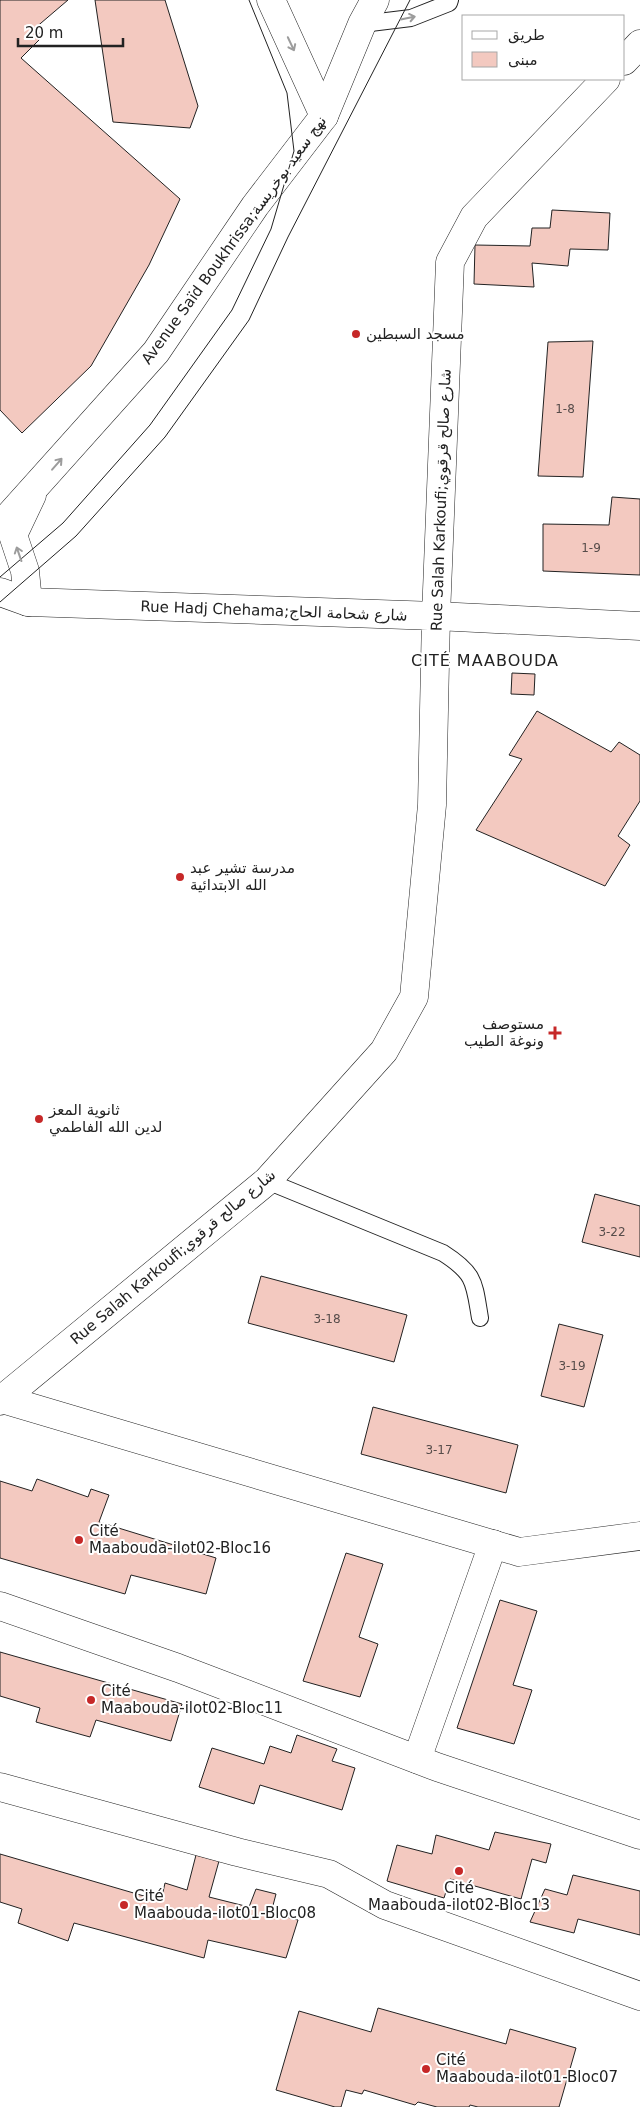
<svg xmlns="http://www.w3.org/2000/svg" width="640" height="2107" font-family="'DejaVu Sans',Cairo,sans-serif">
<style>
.building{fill:#f3c9c0;stroke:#222}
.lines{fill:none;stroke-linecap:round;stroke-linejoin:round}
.service-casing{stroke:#222;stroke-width:18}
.minor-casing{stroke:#222;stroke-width:29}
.tertiary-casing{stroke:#222;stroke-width:29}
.primary-casing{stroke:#222;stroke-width:29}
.service{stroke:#fff;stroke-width:16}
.minor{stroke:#fff;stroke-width:28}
.tertiary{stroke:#fff;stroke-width:28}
.primary{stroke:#fff;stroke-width:28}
.tram{stroke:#222;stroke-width:1}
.oneway{stroke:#9c9c9c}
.poi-dot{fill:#c62828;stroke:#fff;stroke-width:2}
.labels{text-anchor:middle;stroke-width:4;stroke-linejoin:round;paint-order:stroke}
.number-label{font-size:12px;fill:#564c4a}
.street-label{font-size:15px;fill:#222;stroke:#fff}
.poi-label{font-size:15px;fill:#222;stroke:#fff;text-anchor:start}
.neighbourhood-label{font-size:16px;letter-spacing:1px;fill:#222;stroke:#fff}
</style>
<rect width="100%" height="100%" fill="#fff"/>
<g class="building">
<polygon points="0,0 68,0 34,29 43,36 21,58 180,199 149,265 91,366 22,433 0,410"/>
<polygon points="95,0 165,0 198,106 190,128 113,122"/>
<polygon points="552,210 610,213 608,250 570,249 568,266 532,263 534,287 474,284 475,245 530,246 532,228 550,228"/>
<polygon points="593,341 583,477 538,476 548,342"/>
<polygon points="612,497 640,499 640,575 543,571 543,524 609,525"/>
<polygon points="512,673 535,674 534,695 511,694"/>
<polygon points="537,711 611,752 619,742 640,755 640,801 618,836 630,845 605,886 476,830 522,759 509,755"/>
<polygon points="595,1194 640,1206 640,1257 582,1242"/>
<polygon points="261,1276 407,1315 394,1362 248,1323"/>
<polygon points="559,1324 603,1335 584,1407 541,1396"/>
<polygon points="373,1407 518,1445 506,1493 361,1454"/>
<polygon points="37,1479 88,1497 91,1489 109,1495 99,1522 216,1558 206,1594 131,1575 125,1594 0,1558 0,1481 32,1491"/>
<polygon points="346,1553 383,1564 359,1637 378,1644 360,1697 303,1681"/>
<polygon points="500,1600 537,1611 513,1685 532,1690 514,1744 457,1728"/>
<polygon points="0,1652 182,1704 171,1741 96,1720 90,1737 36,1722 40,1708 0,1696"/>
<polygon points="297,1735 337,1749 332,1761 355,1768 342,1810 260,1785 254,1804 199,1787 212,1748 264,1764 270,1746 291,1753"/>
<polygon points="495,1832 551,1844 546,1863 532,1859 521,1899 450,1879 444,1898 387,1881 397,1845 432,1854 436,1835 489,1850"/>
<polygon points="0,1854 161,1901 165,1883 187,1890 196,1855 219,1861 209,1897 249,1907 256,1889 276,1894 271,1913 298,1920 286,1958 208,1940 204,1958 74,1923 68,1941 18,1923 22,1909 0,1902"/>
<polygon points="573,1875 640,1891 640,1935 578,1919 574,1933 530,1922 545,1889 567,1895"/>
<polygon points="378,2008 506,2044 510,2029 576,2048 559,2107 478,2107 470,2105 469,2107 437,2107 418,2102 415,2105 364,2090 362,2094 346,2090 341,2107 335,2107 276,2090 299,2011 371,2032"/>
</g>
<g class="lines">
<defs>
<g id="service">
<polyline points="362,24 411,18 449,3 450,0"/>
<path d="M267 1181 443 1253C476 1274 474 1283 480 1318"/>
</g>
<g id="minor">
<polyline points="271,0 324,116"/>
<polyline points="624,61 640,44"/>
<polyline points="606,79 474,217 450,262 436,616 640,626"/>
<polyline points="2,1399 519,1552 640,1536"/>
<polyline points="0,1606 178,1668 437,1767 640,1835"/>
<polyline points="417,1759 493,1544"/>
<polyline points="0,1787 237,1852 329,1874 385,1905 640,1996"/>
</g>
<g id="tertiary">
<polyline points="0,592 28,602 436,616 432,805 414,997 384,1051 267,1181 0,1401"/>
<polyline points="28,602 25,571 13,535 32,495"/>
</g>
<polyline id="primary" points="0,526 156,352 255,206 324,116 362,24 375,0"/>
</defs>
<use href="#service" class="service-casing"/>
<use href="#minor" class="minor-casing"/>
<use href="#tertiary" class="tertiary-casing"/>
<use href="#primary" class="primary-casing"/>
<use href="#service" class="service"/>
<use href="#minor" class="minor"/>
<use href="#tertiary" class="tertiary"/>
<use href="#primary" class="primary"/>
<g class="tram">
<polyline points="0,577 63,523 150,425 232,310 271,229 294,151 287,93 249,0"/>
<polyline points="0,602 76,536 165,437 249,320 288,237 410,0"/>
</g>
</g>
<defs><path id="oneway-shaft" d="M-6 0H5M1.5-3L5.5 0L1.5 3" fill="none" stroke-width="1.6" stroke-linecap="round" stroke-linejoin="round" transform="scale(1.25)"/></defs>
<g class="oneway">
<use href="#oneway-shaft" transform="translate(408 18) rotate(-12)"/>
<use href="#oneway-shaft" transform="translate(291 44) rotate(65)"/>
<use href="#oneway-shaft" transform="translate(57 464) rotate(-49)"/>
<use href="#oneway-shaft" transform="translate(19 554) rotate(-109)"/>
</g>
<g class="poi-dot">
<circle cx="356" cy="334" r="5"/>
<circle cx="180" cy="877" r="5"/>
<path d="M552.5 1025.5h5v5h5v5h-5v5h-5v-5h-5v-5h5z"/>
<circle cx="39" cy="1119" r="5"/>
<circle cx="79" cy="1540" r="5"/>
<circle cx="91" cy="1700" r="5"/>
<circle cx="459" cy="1871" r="5"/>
<circle cx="124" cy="1905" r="5"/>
<circle cx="426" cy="2069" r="5"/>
</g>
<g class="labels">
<g class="number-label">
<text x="565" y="413">1-8</text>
<text x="591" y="552">1-9</text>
<text x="612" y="1236">3-22</text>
<text x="327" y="1323">3-18</text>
<text x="572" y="1370">3-19</text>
<text x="439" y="1454">3-17</text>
</g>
<g class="street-label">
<text transform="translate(234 240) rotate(-54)" y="5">Avenue Saïd Boukhrissa;نهج سعيد بوخريسة</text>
<text transform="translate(441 500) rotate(-88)" y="5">Rue Salah Karkoufi;شارع صالح قرقوي</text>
<text transform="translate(274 611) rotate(2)" y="5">Rue Hadj Chehama;شارع شحامة الحاج</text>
<text transform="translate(173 1257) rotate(-40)" y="5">Rue Salah Karkoufi;شارع صالح قرقوي</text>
</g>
<g class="poi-label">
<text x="366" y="339">مسجد السبطين</text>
<text x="190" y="873">مدرسة تشير عبد<tspan x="190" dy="17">الله الابتدائية</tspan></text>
<text x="544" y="1029" text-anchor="end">مستوصف<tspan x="544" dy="17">ونوغة الطيب</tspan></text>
<text x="49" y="1115">ثانوية المعز<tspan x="49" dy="17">لدين الله الفاطمي</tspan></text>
<text x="89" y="1536">Cité<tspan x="89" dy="17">Maabouda-ilot02-Bloc16</tspan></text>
<text x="101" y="1696">Cité<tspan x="101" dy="17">Maabouda-ilot02-Bloc11</tspan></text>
<text x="459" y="1893" text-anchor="middle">Cité<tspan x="459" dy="17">Maabouda-ilot02-Bloc13</tspan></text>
<text x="134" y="1901">Cité<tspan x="134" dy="17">Maabouda-ilot01-Bloc08</tspan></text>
<text x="436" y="2065">Cité<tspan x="436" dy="17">Maabouda-ilot01-Bloc07</tspan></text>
</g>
<g class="neighbourhood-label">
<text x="485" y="666">CITÉ MAABOUDA</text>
</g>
</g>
<rect x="462" y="15" width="162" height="65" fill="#ffffff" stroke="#a7a7a7"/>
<rect x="472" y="31" width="25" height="8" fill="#ffffff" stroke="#a7a7a7"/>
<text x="508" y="40" font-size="15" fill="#222222">طريق</text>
<rect x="472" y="52" width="25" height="15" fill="#f3c9c0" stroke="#a7a7a7"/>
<text x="508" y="65" font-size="15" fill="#222222">مبنى</text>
<path d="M18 38v8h105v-8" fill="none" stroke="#222222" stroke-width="2.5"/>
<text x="25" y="38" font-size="15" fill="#222222" stroke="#ffffff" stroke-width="4" paint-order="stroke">20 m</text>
</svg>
